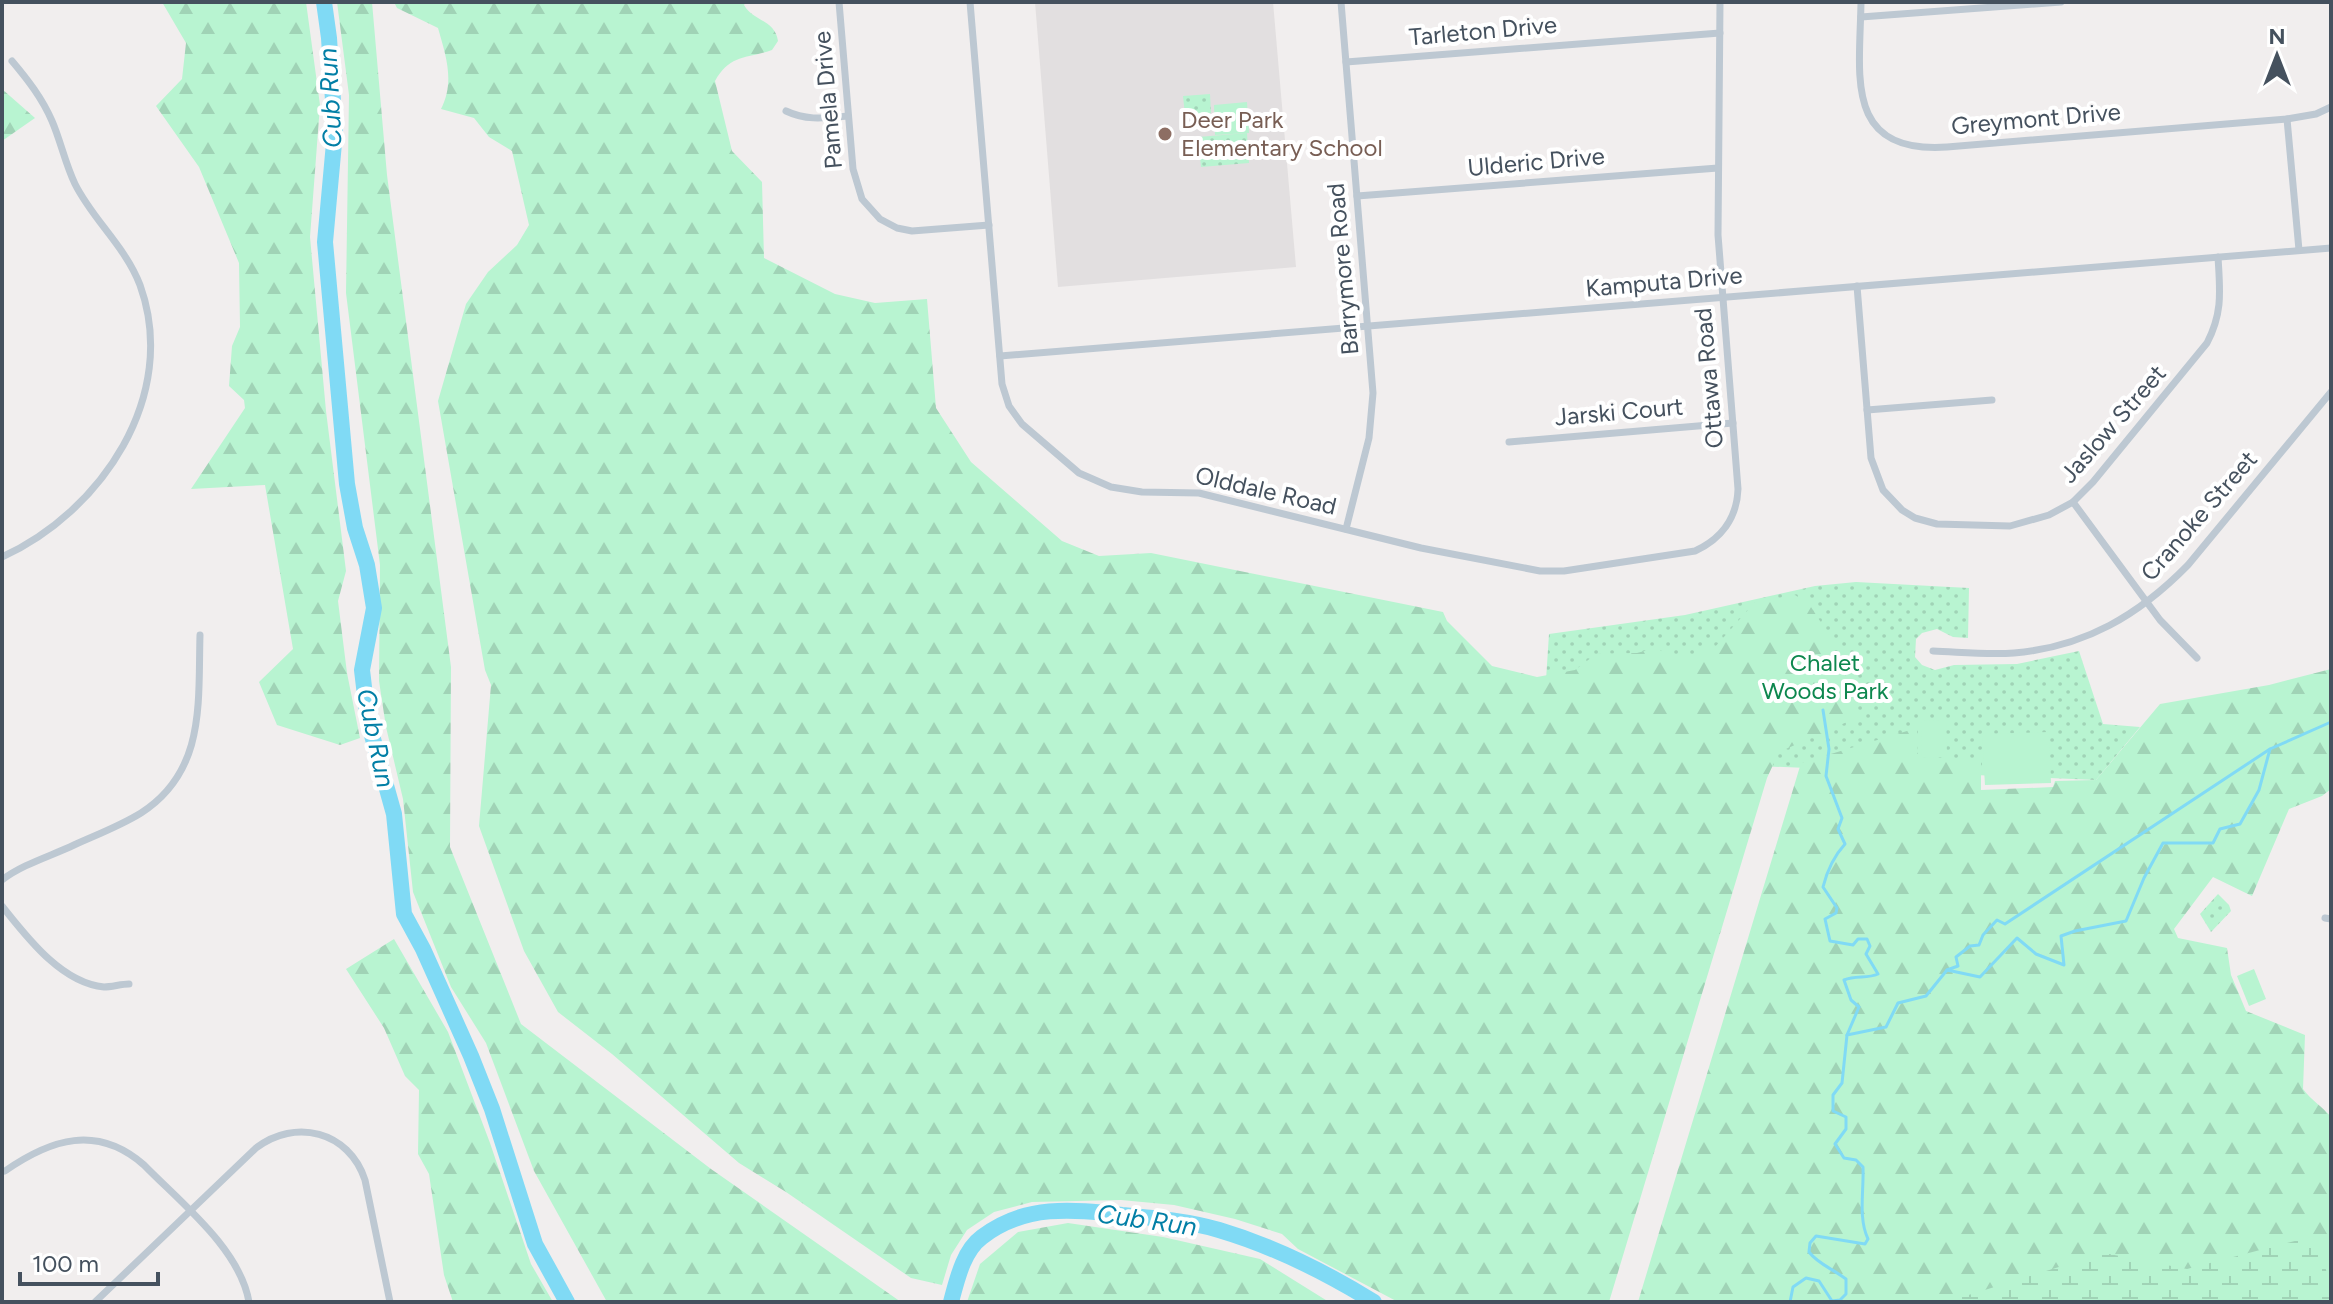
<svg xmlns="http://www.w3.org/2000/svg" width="2333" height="1304" font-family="Figtree,sans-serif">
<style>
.education{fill:#e2dfe0}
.grass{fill:url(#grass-dots)}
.forest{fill:url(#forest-firs)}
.wetland{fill:url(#wetland-marsh)}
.garden{fill:#b8f4d1}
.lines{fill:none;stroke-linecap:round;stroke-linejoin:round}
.stream{stroke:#80daf5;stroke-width:3}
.river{stroke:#80daf5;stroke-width:16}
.minor{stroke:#bdc8d2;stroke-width:7}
.education-dot{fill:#8d6e63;stroke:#fff;stroke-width:3}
.labels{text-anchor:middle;stroke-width:8;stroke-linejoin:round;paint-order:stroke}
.street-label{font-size:24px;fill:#45515e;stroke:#fff}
.education-label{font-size:24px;fill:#785e54;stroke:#fff;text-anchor:start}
.park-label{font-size:24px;fill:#0d874e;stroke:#fff}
.water-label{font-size:26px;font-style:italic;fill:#027fa6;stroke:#fff}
</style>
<defs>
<pattern id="grass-dots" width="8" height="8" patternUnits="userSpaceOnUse" patternTransform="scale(2)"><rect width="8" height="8" fill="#b8f4d1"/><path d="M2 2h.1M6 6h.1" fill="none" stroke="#a0d3b6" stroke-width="1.8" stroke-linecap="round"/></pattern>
<pattern id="forest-firs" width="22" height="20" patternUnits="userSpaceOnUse" patternTransform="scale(2)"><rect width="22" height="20" fill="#b8f4d1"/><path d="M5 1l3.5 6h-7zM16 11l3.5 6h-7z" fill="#a0d3b6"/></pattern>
<pattern id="wetland-marsh" width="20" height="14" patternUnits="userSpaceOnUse" patternTransform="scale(2)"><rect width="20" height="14" fill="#b8f4d1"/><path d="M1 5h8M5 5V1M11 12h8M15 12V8" fill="none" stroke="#a0d3b6"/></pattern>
</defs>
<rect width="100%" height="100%" fill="#f1eeee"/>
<polygon class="education" points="1035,2 1273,2 1296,267 1058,287"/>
<g class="grass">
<polygon points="1210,94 1211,113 1185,115 1183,96"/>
<polygon points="1247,133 1249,163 1201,167 1198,137"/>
<polygon points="1856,582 1969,588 1968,638 1953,637 1937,629 1922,633 1916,639 1915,657 1922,665 1935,670 1954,665 2017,664 2079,651 2103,724 2140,727 2096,780 1541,757 1549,634 1685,615 1815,586"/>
<polygon points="2218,894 2229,905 2231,911 2211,932 2200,914"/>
</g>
<g class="forest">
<polygon points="162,2 306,2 320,105 310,237 326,411 346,571 338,601 347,673 360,738 340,745 277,725 259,682 293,649 265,485 191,489 245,408 244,400 229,386 232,346 240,327 239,263 199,167 156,106 182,79 186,43"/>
<polygon points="337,2 372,2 387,175 451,667 450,847 521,1024 711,1169 901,1302 607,1302 534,1171 486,1043 451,987 413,892 403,799 386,727 379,681 380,565 346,293 349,95"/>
<path d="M394 2H746L744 5C753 21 775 20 778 41L772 50C746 59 730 54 715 81L732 151 762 182 764 258 835 294 875 303 927 299 936 408 971 462 1062 541 1099 556 1151 553 1443 612 1447 621 1492 666 1537 677 1575 670 1596 654 1637 653 1656 648 1669 655 1690 656 1715 647 1755 602 1795 595 1809 604 1822 624 1857 700 1856 718 1779 752 1767 778 1609 1302H1398L1298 1249 1282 1234 1235 1219 1174 1205 1121 1200 1032 1202 994 1212 967 1230 951 1255 942 1285 911 1278 786 1192 739 1163 612 1054 558 1012 524 951 479 826 491 685 485 670 438 401 466 304 488 272 517 245 529 225 512 151 489 137 474 118 441 109C455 82 446 56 438 28L397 8Z"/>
<polygon points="2,89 35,118 2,141"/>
<path d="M2331 669V789L2322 796 2289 809 2252 896 2213 877 2174 929 2178 938 2227 948 2231 975 2246 1011 2305 1035 2303 1089C2312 1101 2322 1106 2331 1117V1302H1638L1801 763 1917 728 1918 760 1981 759V790L2053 787 2055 781 2096 780 2160 704 2269 685Z"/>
<polygon points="394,939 448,1032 490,1143 531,1264 553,1302 453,1302 444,1275 429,1174 418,1154 419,1090 405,1076 384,1028 346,969"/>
<polygon points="1068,1223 1163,1237 1260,1259 1329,1302 967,1302 980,1264 1018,1232"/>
</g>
<polygon class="wetland" points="2314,1236 2331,1284 2331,1302 1946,1302 2104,1253 2187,1269"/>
<g class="garden">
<polygon points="1247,102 1249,133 1215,135 1214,105"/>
<polygon points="1942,720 1946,722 1947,757 1922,758 1921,721"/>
<polygon points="2049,732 2051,783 1985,785 1982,734"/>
<polygon points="2254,969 2266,999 2249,1006 2237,976"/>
</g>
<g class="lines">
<g class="stream">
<path d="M1823 710 1829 749 1826 776 1842 818 1838 829 1845 844C1834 856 1827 871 1823 887L1837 908 1836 913 1825 919 1830 941 1853 945 1858 939H1867L1870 946 1866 954 1878 974C1867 979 1856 975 1844 980L1851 1000 1859 1007 1847 1035"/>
<polyline points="1947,970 1958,966 1956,957 1970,946 1979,945 1983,935 1997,920 2005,924 2270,749"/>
<path d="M1790 1302 1793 1287 1806 1278 1819 1281 1832 1301 1840 1300 1846 1294V1279C1833 1269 1818 1264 1809 1252L1810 1243 1816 1236 1865 1244 1868 1239C1858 1218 1864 1191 1863 1167L1856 1160 1844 1158 1835 1144 1846 1129V1117L1833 1111V1095L1842 1083 1847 1035 1886 1027 1898 1003 1926 996 1947 970 1980 977 2017 938 2036 954 2064 965 2061 936 2075 931 2126 921 2144 878 2163 843H2213L2220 829 2240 824 2259 790 2270 749 2331 722"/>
</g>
<g class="river">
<polyline points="324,2 329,38 335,132 325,242 347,484 355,528 367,565 374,608 362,670 368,721 394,814 404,914 423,949 471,1056 492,1109 535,1244 567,1302"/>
<path d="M951 1302C957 1280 963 1251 982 1237 1025 1204 1072 1209 1122 1215 1154 1218 1188 1221 1219 1230 1273 1246 1327 1273 1374 1302"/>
</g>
<g class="minor">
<polyline points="839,2 853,169 862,199 880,219 897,228 912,231 989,225"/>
<path d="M970 2 1002 384 1009 406 1022 424 1079 473 1111 487 1142 492 1199 493 1421 548 1540 571H1564L1695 551C1721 539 1737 518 1738 489L1718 235 1720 2"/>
<polyline points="1341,2 1373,393 1369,438 1346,529"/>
<path d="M1861 2C1860 75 1843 154 1947 147L2287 119 2316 114 2331 107"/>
<polyline points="1861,17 2061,2"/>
<polyline points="1346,62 1720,33"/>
<path d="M786 111C807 121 825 118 848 116"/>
<polyline points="2287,119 2299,250"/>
<polyline points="1357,196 1718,168"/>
<path d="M1857 286 1871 458 1883 490 1902 510 1915 518 1937 524 2010 526 2049 515 2073 502 2093 482 2207 343C2223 312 2220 291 2218 257"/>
<polyline points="1000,356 2331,248"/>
<polyline points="1867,410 1992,400"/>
<polyline points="1509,442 1733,423"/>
<polyline points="2073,502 2160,620 2197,658"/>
<path d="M2 557C101 512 180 396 140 285 125 246 93 220 75 184 65 163 61 142 52 121 42 98 28 80 12 61"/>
<path d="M1933 651C1960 652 1987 655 2014 653 2085 647 2139 615 2188 565L2331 392"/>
<path d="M2 880C23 864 51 856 74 845 96 835 120 826 141 813 206 771 198 703 200 635"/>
<path d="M2 906C26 936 61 983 104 987 112 987 121 984 129 984"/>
<polyline points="2325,918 2331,919"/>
<path d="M5 1171C51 1139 97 1124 144 1165 181 1203 240 1249 249 1302"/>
<path d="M95 1302 256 1148C295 1118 349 1131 365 1180L390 1302"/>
</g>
</g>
<circle class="education-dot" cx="1165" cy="134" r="8"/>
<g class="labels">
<g class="street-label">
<text transform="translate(1483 31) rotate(-5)" y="8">Tarleton Drive</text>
<text transform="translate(828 100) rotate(-95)" y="8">Pamela Drive</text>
<text transform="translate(2036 119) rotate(-5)" y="8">Greymont Drive</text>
<text transform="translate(1536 162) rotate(-5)" y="8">Ulderic Drive</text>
<text transform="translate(1343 269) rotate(-95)" y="8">Barrymore Road</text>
<text transform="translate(1664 282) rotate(-5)" y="8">Kamputa Drive</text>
<text transform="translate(1709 378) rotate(-95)" y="8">Ottawa Road</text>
<text transform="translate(1619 412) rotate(-5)" y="8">Jarski Court</text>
<text transform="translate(2113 424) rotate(-49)" y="8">Jaslow Street</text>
<text transform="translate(1266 491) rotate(13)" y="8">Olddale Road</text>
<text transform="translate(2199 516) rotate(-49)" y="8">Cranoke Street</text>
</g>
<g class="education-label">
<text x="1181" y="128">Deer Park<tspan x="1181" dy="28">Elementary School</tspan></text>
</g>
<g class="park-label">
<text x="1825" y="671">Chalet<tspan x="1825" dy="28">Woods Park</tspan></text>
</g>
<g class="water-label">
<text transform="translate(330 98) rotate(-93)" y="9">Cub Run</text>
<text transform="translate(376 738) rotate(78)" y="9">Cub Run</text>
<text transform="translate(1147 1220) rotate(8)" y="9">Cub Run</text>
</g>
</g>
<rect width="2333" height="1304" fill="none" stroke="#45515e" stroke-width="8"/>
<g transform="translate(2277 56)" stroke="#ffffff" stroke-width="6" paint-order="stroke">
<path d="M0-6L14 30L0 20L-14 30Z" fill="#45515e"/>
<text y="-12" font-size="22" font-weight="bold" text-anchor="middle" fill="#45515e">N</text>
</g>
<path d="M20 1272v12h138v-12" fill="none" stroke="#45515e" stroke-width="4"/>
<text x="32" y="1272" font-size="24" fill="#45515e" stroke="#ffffff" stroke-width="6" paint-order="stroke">100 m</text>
</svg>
